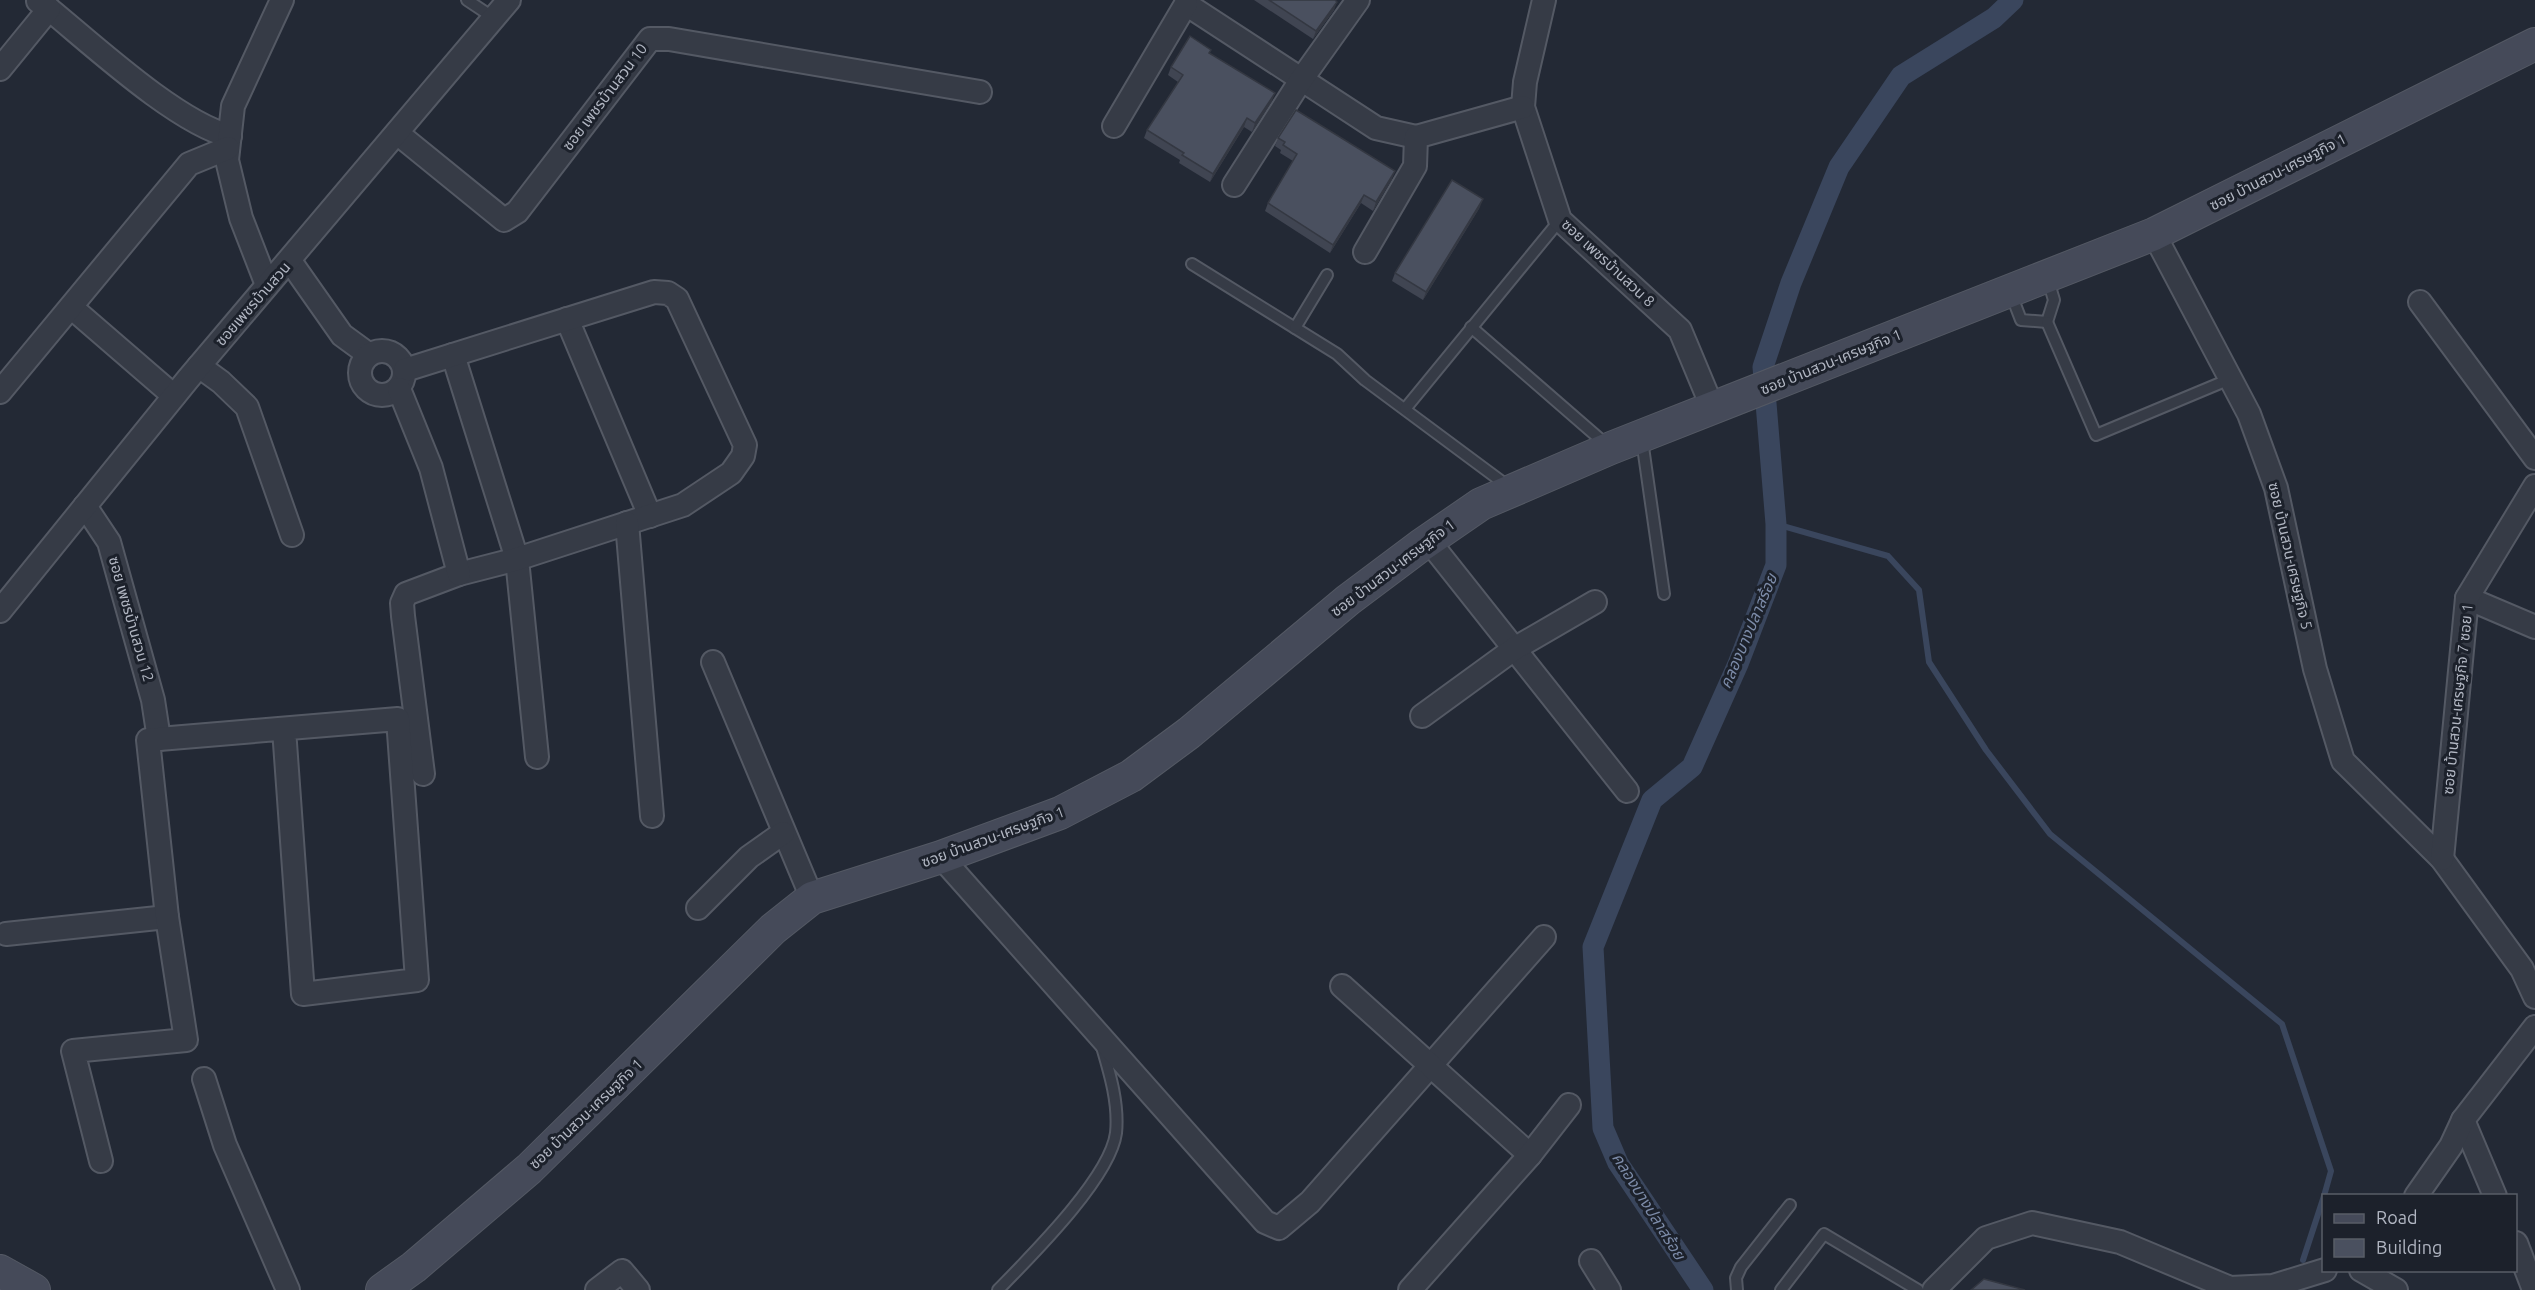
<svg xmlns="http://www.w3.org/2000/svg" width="2535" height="1290" font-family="Ubuntu,'Noto Sans Thai',sans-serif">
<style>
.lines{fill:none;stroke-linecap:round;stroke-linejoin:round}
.stream{stroke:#3a465d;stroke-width:6}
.canal{stroke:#3a465d;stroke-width:21}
.lane-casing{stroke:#545964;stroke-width:14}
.street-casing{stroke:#545964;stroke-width:26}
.secondary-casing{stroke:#545964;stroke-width:34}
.lane{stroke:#363b46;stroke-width:10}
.street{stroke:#363b46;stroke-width:22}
.secondary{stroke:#454a59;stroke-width:32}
.wall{fill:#404552}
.shaded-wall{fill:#343842}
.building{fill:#4a505f;stroke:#343842;stroke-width:1.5}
.labels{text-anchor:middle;stroke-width:6;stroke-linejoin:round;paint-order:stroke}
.street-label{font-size:15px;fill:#b1b6c2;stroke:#1c212b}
.water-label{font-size:16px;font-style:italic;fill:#7c8ba8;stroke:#1c212b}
</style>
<rect width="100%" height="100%" fill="#232935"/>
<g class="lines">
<g class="stream">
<polyline points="1776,524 1888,556 1919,590 1929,662 1986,750 2050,834 2282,1024 2331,1171 2324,1196"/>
<polyline points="2303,1260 2324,1196"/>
</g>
<polyline class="canal" points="1703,1290 1618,1163 1603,1128 1593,947 1652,800 1692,767 1738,664 1776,565 1776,524 1763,367 1791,283 1839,167 1901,76 1994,18 2013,0"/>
<defs>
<g id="lane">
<polyline points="467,0 494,18"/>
<polyline points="1192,264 1337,354 1365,380 1509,487"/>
<polyline points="2011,294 2021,320 2047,322 2054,300 2048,280"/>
<polyline points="2047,322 2096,435 2230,379"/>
<polyline points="1471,327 1608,446"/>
<polyline points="1295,328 1327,275"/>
<polyline points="1405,409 1560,220"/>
<polyline points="1642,440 1664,594"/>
<path d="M998 1290C1031 1256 1110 1178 1116 1133 1119 1104 1110 1074 1102 1047"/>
<polyline points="1737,1290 1736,1278 1741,1267 1790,1205"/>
<polyline points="1781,1290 1824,1234 1918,1290"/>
</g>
<g id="street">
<polyline points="1188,0 1186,4 1376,128 1416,137"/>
<polyline points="1544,0 1525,82 1523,107 1560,220 1680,330 1713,409"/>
<path d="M49 9C93 45 177 123 230 136"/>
<polyline points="0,69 49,9 38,1"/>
<polyline points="1114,126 1186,4"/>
<polyline points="397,133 504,220 517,212 650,39 669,39 980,92"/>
<polyline points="1234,185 1301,80 1358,0"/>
<polyline points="2154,234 2249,414 2276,488 2315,669 2343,761 2442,859 2522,969 2535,997"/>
<polyline points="1365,252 1415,166 1416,137 1523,107"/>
<polyline points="290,261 342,335 368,354"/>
<polyline points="267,285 241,218 227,160 233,106 282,0"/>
<polyline points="2420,302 2535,458"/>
<polyline points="71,307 174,396"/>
<polyline points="567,319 650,516"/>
<circle cx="382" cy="373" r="22"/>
<polyline points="453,355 517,559 537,757"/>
<polyline points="199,366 221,382 247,407 292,535"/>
<polyline points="405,370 654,292 668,293 677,299 745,445 743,456 731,473 683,505 517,559 459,574 406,594 402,603 403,616 423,774"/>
<polyline points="399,389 431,468 459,574"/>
<polyline points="0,392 189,164 228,148"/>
<polyline points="85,506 109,542 153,700 159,739"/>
<polyline points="627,523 652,816"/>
<polyline points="1428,540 1627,791"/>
<polyline points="2467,598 2535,627"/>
<polyline points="0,611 188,379 509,0"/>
<polyline points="713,662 812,898"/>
<polyline points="1422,716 1514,649 1595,602"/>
<polyline points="941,857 1265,1222 1279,1228 1310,1202 1544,937"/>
<polyline points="2442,859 2467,598 2535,486"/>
<polyline points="698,908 749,857 783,833"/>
<polyline points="6,934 167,917"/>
<polyline points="1342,986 1530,1155"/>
<polyline points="204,1079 225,1145 288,1290"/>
<polyline points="2463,1120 2495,1196"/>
<polyline points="101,1161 73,1051 186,1040 167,917 148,740 159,739 398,719 417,980 303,994 284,729"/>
<polyline points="2416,1196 2451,1146 2463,1120 2535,1027"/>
<polyline points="2516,1243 2534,1290"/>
<polyline points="1591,1261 1609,1290"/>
<polyline points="2361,1270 2396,1290"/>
<polyline points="597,1290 622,1271 638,1290"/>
<polyline points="1410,1290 1530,1155 1569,1105"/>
<polyline points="1934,1290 1986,1238 2032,1223 2120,1242 2230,1288 2273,1286 2325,1270"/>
</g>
<g id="secondary">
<polyline points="0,1271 34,1290"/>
<polyline points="382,1290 414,1267 529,1169 773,929 812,898 941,857 1060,813 1131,776 1189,733 1348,600 1420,546 1481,504 1611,448 2154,234 2535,44"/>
</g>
</defs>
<use href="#lane" class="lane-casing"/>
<use href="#street" class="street-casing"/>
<use href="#secondary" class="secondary-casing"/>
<use href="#lane" class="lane"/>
<use href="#street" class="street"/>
<use href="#secondary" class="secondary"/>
</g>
<g class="wall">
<polygon points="1254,0 1335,0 1334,10 1313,39"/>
<polygon points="1210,53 1272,101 1252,132 1244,127 1210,182 1179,163 1180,160 1144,138 1147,130 1178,82 1168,75 1171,67"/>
<polygon points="1278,138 1392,179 1373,211 1361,203 1330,253 1265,211 1268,203 1293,161 1280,153 1281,150 1275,146"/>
<polygon points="1480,207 1423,300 1392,281 1395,273"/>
</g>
<g class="shaded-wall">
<polygon points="1337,2 1334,10 1313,39 1316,31"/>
<polygon points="1275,93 1272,101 1252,132 1255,123"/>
<polygon points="1247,118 1244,127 1210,182 1213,174"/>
<polygon points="1395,171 1392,179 1373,211 1376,202"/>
<polygon points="1364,195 1361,203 1330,253 1333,245"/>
<polygon points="1483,199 1480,207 1423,300 1426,292"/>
</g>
<g class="building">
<polygon points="1269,0 1335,0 1337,2 1316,31"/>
<polygon points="1190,36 1211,50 1209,53 1275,93 1255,123 1247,118 1213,174 1182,155 1184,153 1147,130 1183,75 1171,67"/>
<polygon points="1296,110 1395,171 1376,202 1364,195 1333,245 1268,203 1297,154 1283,145 1285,142 1278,138"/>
<polygon points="1452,180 1483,199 1426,292 1395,273"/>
<polygon points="1984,1279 2025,1290 1971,1290"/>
</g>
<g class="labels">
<g class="street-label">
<text transform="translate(605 97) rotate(-53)" y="5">ซอย เพชรบ้านสวน 10</text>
<text transform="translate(2278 172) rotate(-27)" y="5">ซอย บ้านสวน-เศรษฐกิจ 1</text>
<text transform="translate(1608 263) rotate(43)" y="5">ซอย เพชรบ้านสวน 8</text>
<text transform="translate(253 304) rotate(-49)" y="5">ซอยเพชรบ้านสวน</text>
<text transform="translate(1831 362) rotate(-22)" y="5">ซอย บ้านสวน-เศรษฐกิจ 1</text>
<text transform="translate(2290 556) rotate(77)" y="5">ซอย บ้านสวน-เศรษฐกิจ 5</text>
<text transform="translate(1393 568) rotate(-37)" y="5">ซอย บ้านสวน-เศรษฐกิจ 1</text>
<text transform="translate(131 619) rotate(74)" y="5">ซอย เพชรบ้านสวน 12</text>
<text transform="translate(2458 699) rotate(-84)" y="5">ซอย บ้านสวน-เศรษฐกิจ 7 ซอย 1</text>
<text transform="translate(993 837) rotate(-20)" y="5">ซอย บ้านสวน-เศรษฐกิจ 1</text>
<text transform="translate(586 1114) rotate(-44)" y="5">ซอย บ้านสวน-เศรษฐกิจ 1</text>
</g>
<g class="water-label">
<text transform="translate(1748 631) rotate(-67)" y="6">คลองบางปลาสร้อย</text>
<text transform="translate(1649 1206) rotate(58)" y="6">คลองบางปลาสร้อย</text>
</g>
</g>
<rect x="2322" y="1194" width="195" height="78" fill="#1c212b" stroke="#585d67" stroke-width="1.5"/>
<rect x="2334" y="1214" width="30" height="9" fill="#454a59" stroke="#585d67" stroke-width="1.5"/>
<text x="2376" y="1224" font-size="18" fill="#b1b6c2">Road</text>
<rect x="2334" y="1239" width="30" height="18" fill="#4a505f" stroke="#585d67" stroke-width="1.5"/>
<text x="2376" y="1254" font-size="18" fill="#b1b6c2">Building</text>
</svg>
